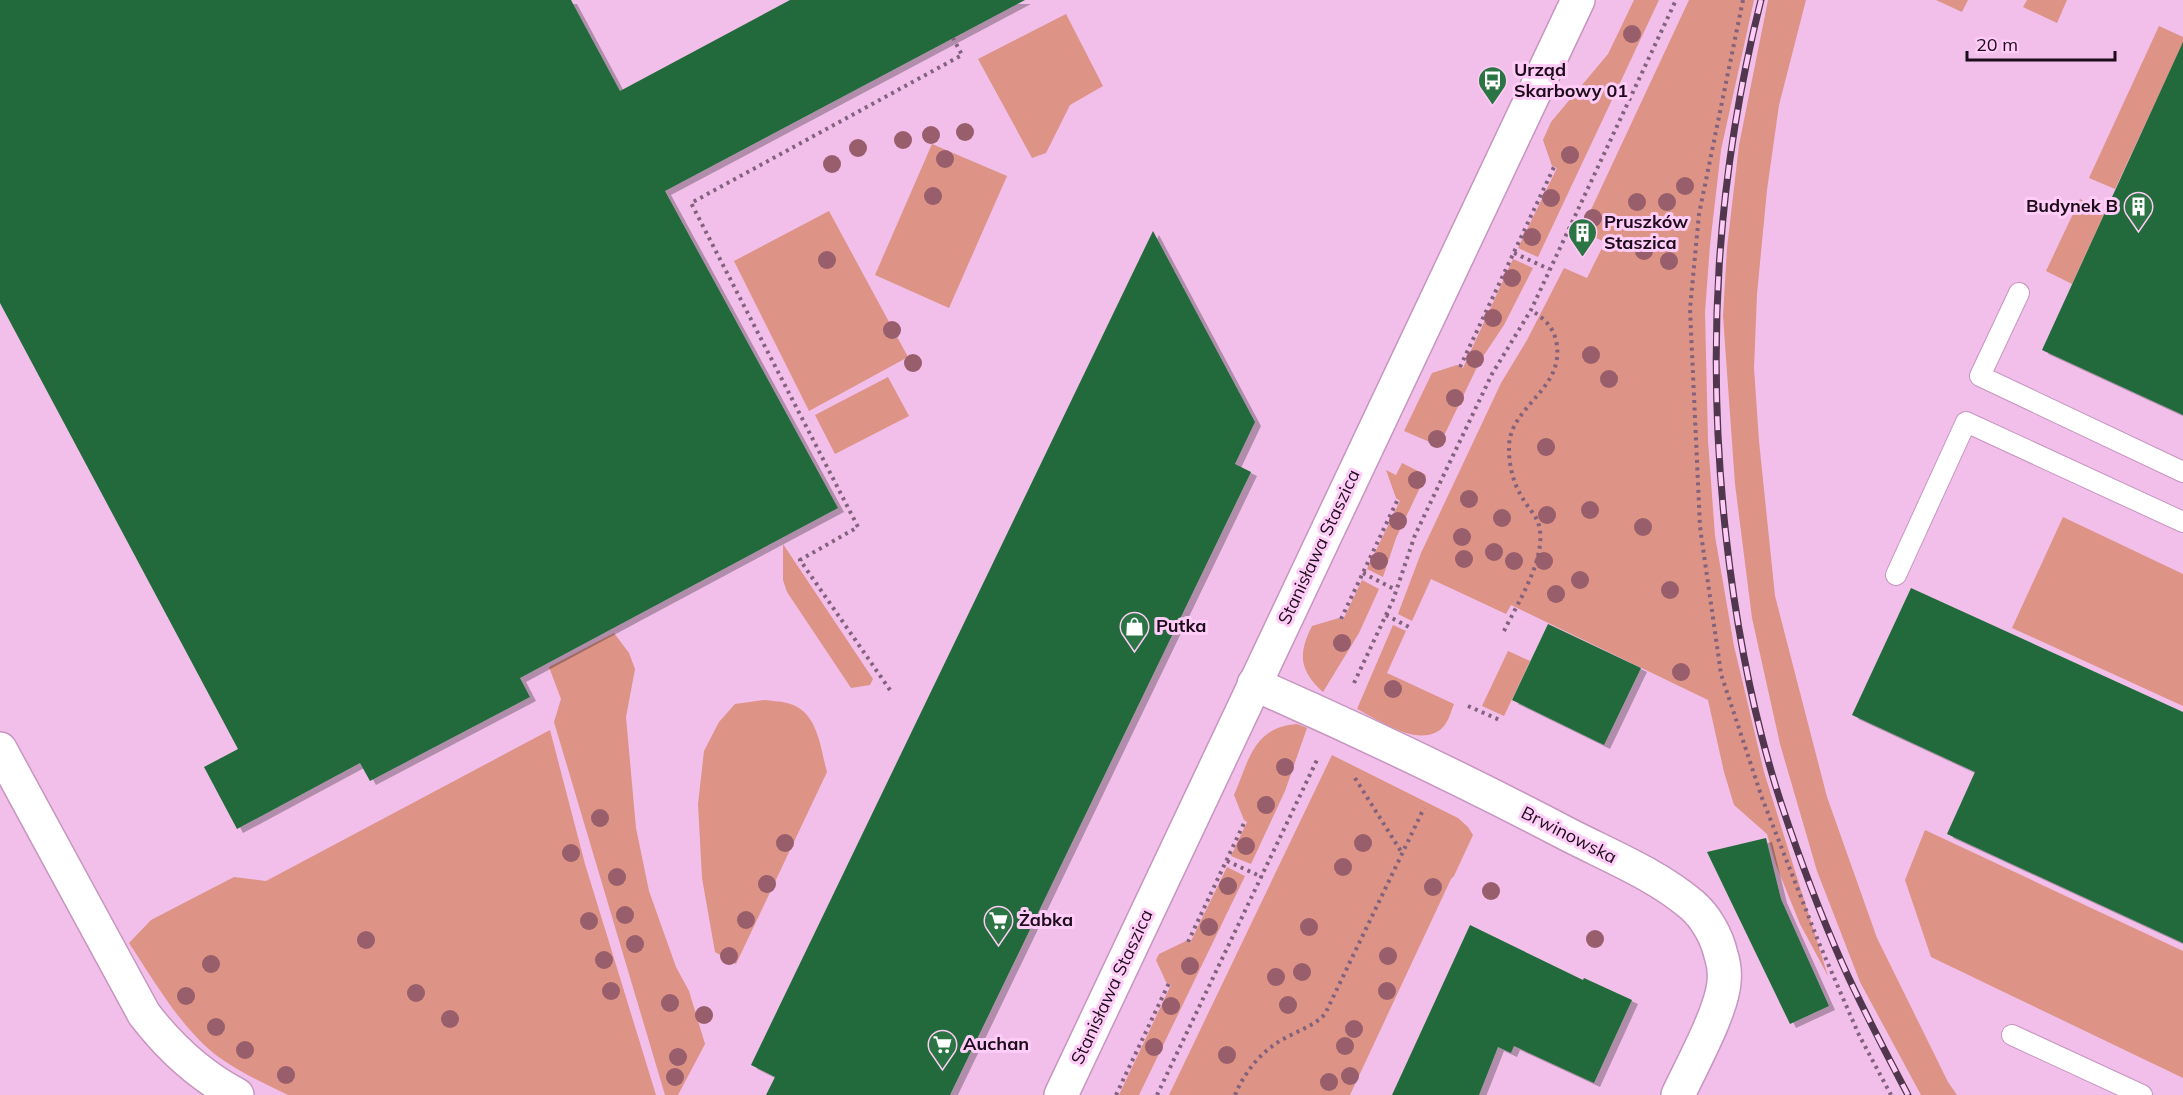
<svg xmlns="http://www.w3.org/2000/svg" width="2183" height="1095" font-family="Mulish,sans-serif">
<style>
.green{fill:#dd9385}
.building{fill:#216b3b;filter:url(#shadow)}
.lines{fill:none;stroke-linecap:round;stroke-linejoin:round}
.lane-casing{stroke:#c696bf;stroke-width:22}
.street-casing{stroke:#c696bf;stroke-width:36}
.secondary-casing{stroke:#c696bf;stroke-width:36}
.path{stroke:#83627e;stroke-width:4;stroke-dasharray:3 4.5;stroke-linecap:butt}
.lane{stroke:#fff;stroke-width:20}
.street{stroke:#fff;stroke-width:33}
.secondary{stroke:#fff;stroke-width:33}
.rail-casing{stroke:#50374d;stroke-width:7}
.rail{stroke:#feccf6;stroke-width:4.5;stroke-dasharray:14;stroke-linecap:butt}
.tree{fill:#985e6c}
.labels{text-anchor:middle;stroke-width:6;stroke-linejoin:round;paint-order:stroke}
.poi-label{font-size:18px;font-weight:bold;fill:#1d0c1b;stroke:#feccf6;text-anchor:start}
.street-label{font-size:18px;fill:#1d0c1b;stroke:#feccf6}
</style>
<defs>
<filter id="shadow"><feDropShadow dx="6" dy="4" stdDeviation="0" flood-color="#0004"/></filter>
</defs>
<rect width="100%" height="100%" fill="#f1bfe9"/>
<g class="green">
<polygon points="1634,0 1659,0 1538,257 1518,248 1557,168 1552,166 1543,140 1551,122 1608,54"/>
<polygon points="1689,0 1754,0 1721,150 1710,245 1705,312 1708,441 1715,536 1734,646 1764,772 1828,976 1800,924 1776,865 1767,834 1734,805 1724,772 1708,700 1511,605 1506,614 1431,579 1412,621 1398,614 1421,553 1501,383 1527,340 1564,268 1587,278 1605,242 1581,231"/>
<polygon points="1768,0 1806,0 1779,105 1767,190 1757,294 1754,368 1759,441 1775,596 1827,797 1877,938 1948,1082 1957,1095 1921,1095 1860,982 1817,871 1780,744 1752,618 1735,484 1723,316 1727,248 1739,145"/>
<polygon points="1936,0 1968,0 1962,12"/>
<polygon points="2027,0 2067,0 2057,23 2023,7"/>
<polygon points="1066,14 1103,86 1070,105 1046,153 1032,158 978,59"/>
<polygon points="2159,26 2183,37 2183,43 2115,189 2089,178"/>
<polygon points="932,144 1007,176 949,308 875,275"/>
<polygon points="2080,199 2105,212 2072,284 2046,271"/>
<polygon points="829,211 908,357 809,411 734,261"/>
<polygon points="1513,259 1533,268 1504,325 1480,361 1439,446 1404,431 1432,373 1457,365 1463,368"/>
<polygon points="888,377 909,416 835,454 815,415"/>
<polygon points="1402,463 1426,475 1396,538 1383,577 1367,569 1400,501 1396,498 1386,470 1396,475"/>
<polygon points="2063,517 2183,574 2183,706 2012,628"/>
<polygon points="783,544 873,679 870,685 851,688 787,592 783,580"/>
<path d="M1362 580 1379 589 1359 633 1323 692C1299 670 1298 654 1312 626L1339 618 1343 620Z"/>
<path d="M1393 625 1406 631 1387 673 1454 704C1451 711 1449 720 1444 726 1422 751 1379 720 1357 709Z"/>
<polygon points="614,633 629,653 635,669 626,717 636,828 649,891 676,967 689,991 705,1044 678,1095 665,1095 554,722 561,699 549,667"/>
<polygon points="1508,651 1530,661 1504,716 1482,706"/>
<path d="M764 700C771 701 780 701 787 703 818 710 820 747 827 772L736 964 715 952 702 878 698 804 704 751 719 722 735 704Z"/>
<path d="M1297 724 1307 728 1285 791 1251 864 1231 856 1247 822 1244 820 1234 795C1249 761 1253 727 1297 724Z"/>
<path d="M550 730 585 864 656 1095H288C262 1082 234 1070 211 1051 178 1023 153 979 129 943L151 920 234 877 266 881Z"/>
<polygon points="1332,755 1458,818 1468,827 1473,835 1454,876 1451,879 1350,1095 1169,1095"/>
<polygon points="1925,830 2183,951 2183,1078 1931,957 1905,880"/>
<polygon points="1227,867 1245,876 1139,1095 1119,1095 1171,985 1166,982 1156,960 1159,954 1186,941 1190,943"/>
</g>
<g class="building">
<polygon points="0,0 571,0 620,91 790,0 1025,0 665,191 838,508 520,678 530,697 370,781 360,763 237,829 204,767 238,749 0,303"/>
<polygon points="2183,42 2183,415 2042,350"/>
<polygon points="1153,231 1255,422 1235,464 1251,472 950,1095 766,1095 775,1077 751,1065"/>
<polygon points="1911,588 2183,712 2183,943 1947,834 1975,772 1852,715"/>
<polygon points="1548,624 1641,668 1604,745 1512,700"/>
<polygon points="1766,838 1781,899 1829,1006 1790,1024 1707,852"/>
<polygon points="1470,925 1583,980 1584,978 1632,1000 1594,1083 1514,1046 1511,1053 1498,1047 1479,1095 1392,1095"/>
</g>
<g class="lines">
<defs>
<g id="lane">
<polyline points="2019,293 1980,376 2183,472"/>
<polyline points="1896,575 1966,422 2183,522"/>
<polyline points="2012,1035 2142,1095"/>
</g>
<g id="street">
<path d="M1254 684C1361 731 1466 781 1569 835 1610 856 1657 875 1692 905 1706 917 1717 937 1721 955 1724 964 1725 973 1724 982 1722 1011 1691 1067 1678 1095"/>
<path d="M0 749 144 1014C170 1048 199 1075 237 1095"/>
</g>
<polyline id="secondary" points="1061,1095 1578,0"/>
</defs>
<use href="#lane" class="lane-casing"/>
<use href="#street" class="street-casing"/>
<use href="#secondary" class="secondary-casing"/>
<g class="path">
<polyline points="1743,0 1699,214 1690,309 1700,527 1721,674 1762,798 1819,943 1859,1035 1891,1095"/>
<polyline points="1514,253 1549,269"/>
<polyline points="1460,367 1554,167"/>
<polyline points="1363,573 1396,590"/>
<polyline points="1386,615 1409,627"/>
<polyline points="1341,619 1398,499"/>
<path d="M1504 631C1518 602 1551 552 1537 520 1533 512 1526 505 1522 497 1513 483 1509 465 1509 449 1508 405 1567 390 1556 340 1552 325 1543 318 1531 310"/>
<polyline points="1354,683 1393,600 1415,535 1492,374 1531,310 1676,0"/>
<polyline points="890,690 800,560 858,527 691,203 962,55 953,38"/>
<polyline points="1468,706 1502,721"/>
<polyline points="1355,778 1402,853"/>
<polyline points="1227,861 1262,877"/>
<polyline points="1188,942 1245,821"/>
<polyline points="1116,1095 1169,983"/>
<polyline points="1157,1095 1317,760"/>
<path d="M1235 1095C1246 1069 1264 1048 1289 1036 1302 1029 1315 1025 1325 1014L1424 808"/>
</g>
<use href="#lane" class="lane"/>
<use href="#street" class="street"/>
<use href="#secondary" class="secondary"/>
<defs>
<path id="rail" d="M1761 0C1716 179 1706 353 1726 536 1736 626 1753 717 1781 803 1799 857 1819 911 1842 963 1862 1008 1885 1051 1908 1095"/>
</defs>
<use href="#rail" class="rail-casing"/>
<use href="#rail" class="rail"/>
</g>
<g class="tree">
<circle cx="1632" cy="34" r="9"/>
<circle cx="965" cy="132" r="9"/>
<circle cx="931" cy="135" r="9"/>
<circle cx="903" cy="140" r="9"/>
<circle cx="858" cy="148" r="9"/>
<circle cx="1570" cy="155" r="9"/>
<circle cx="945" cy="159" r="9"/>
<circle cx="832" cy="164" r="9"/>
<circle cx="1685" cy="186" r="9"/>
<circle cx="933" cy="196" r="9"/>
<circle cx="1551" cy="198" r="9"/>
<circle cx="1637" cy="202" r="9"/>
<circle cx="1667" cy="202" r="9"/>
<circle cx="1593" cy="218" r="9"/>
<circle cx="1532" cy="237" r="9"/>
<circle cx="1644" cy="251" r="9"/>
<circle cx="827" cy="260" r="9"/>
<circle cx="1669" cy="261" r="9"/>
<circle cx="1512" cy="278" r="9"/>
<circle cx="1493" cy="318" r="9"/>
<circle cx="892" cy="330" r="9"/>
<circle cx="1591" cy="355" r="9"/>
<circle cx="1475" cy="359" r="9"/>
<circle cx="913" cy="363" r="9"/>
<circle cx="1609" cy="379" r="9"/>
<circle cx="1455" cy="398" r="9"/>
<circle cx="1437" cy="439" r="9"/>
<circle cx="1546" cy="447" r="9"/>
<circle cx="1417" cy="480" r="9"/>
<circle cx="1469" cy="499" r="9"/>
<circle cx="1590" cy="510" r="9"/>
<circle cx="1547" cy="515" r="9"/>
<circle cx="1502" cy="518" r="9"/>
<circle cx="1398" cy="521" r="9"/>
<circle cx="1643" cy="527" r="9"/>
<circle cx="1462" cy="537" r="9"/>
<circle cx="1494" cy="552" r="9"/>
<circle cx="1464" cy="559" r="9"/>
<circle cx="1379" cy="561" r="9"/>
<circle cx="1514" cy="561" r="9"/>
<circle cx="1544" cy="561" r="9"/>
<circle cx="1580" cy="580" r="9"/>
<circle cx="1670" cy="590" r="9"/>
<circle cx="1556" cy="594" r="9"/>
<circle cx="1342" cy="643" r="9"/>
<circle cx="1681" cy="672" r="9"/>
<circle cx="1393" cy="689" r="9"/>
<circle cx="1285" cy="767" r="9"/>
<circle cx="1266" cy="805" r="9"/>
<circle cx="600" cy="818" r="9"/>
<circle cx="785" cy="843" r="9"/>
<circle cx="1363" cy="843" r="9"/>
<circle cx="1246" cy="846" r="9"/>
<circle cx="571" cy="853" r="9"/>
<circle cx="1343" cy="867" r="9"/>
<circle cx="617" cy="877" r="9"/>
<circle cx="767" cy="884" r="9"/>
<circle cx="1228" cy="886" r="9"/>
<circle cx="1433" cy="887" r="9"/>
<circle cx="1491" cy="891" r="9"/>
<circle cx="625" cy="915" r="9"/>
<circle cx="746" cy="920" r="9"/>
<circle cx="589" cy="921" r="9"/>
<circle cx="1209" cy="927" r="9"/>
<circle cx="1309" cy="927" r="9"/>
<circle cx="1595" cy="939" r="9"/>
<circle cx="366" cy="940" r="9"/>
<circle cx="635" cy="944" r="9"/>
<circle cx="729" cy="956" r="9"/>
<circle cx="1388" cy="956" r="9"/>
<circle cx="604" cy="960" r="9"/>
<circle cx="211" cy="964" r="9"/>
<circle cx="1190" cy="966" r="9"/>
<circle cx="1302" cy="972" r="9"/>
<circle cx="1276" cy="977" r="9"/>
<circle cx="611" cy="991" r="9"/>
<circle cx="1387" cy="991" r="9"/>
<circle cx="416" cy="993" r="9"/>
<circle cx="186" cy="996" r="9"/>
<circle cx="670" cy="1003" r="9"/>
<circle cx="1288" cy="1005" r="9"/>
<circle cx="1171" cy="1006" r="9"/>
<circle cx="704" cy="1015" r="9"/>
<circle cx="450" cy="1019" r="9"/>
<circle cx="216" cy="1027" r="9"/>
<circle cx="1354" cy="1029" r="9"/>
<circle cx="1345" cy="1046" r="9"/>
<circle cx="1154" cy="1047" r="9"/>
<circle cx="245" cy="1050" r="9"/>
<circle cx="1227" cy="1055" r="9"/>
<circle cx="678" cy="1057" r="9"/>
<circle cx="286" cy="1075" r="9"/>
<circle cx="1350" cy="1076" r="9"/>
<circle cx="675" cy="1077" r="9"/>
<circle cx="1329" cy="1082" r="9"/>
</g>
<defs>
<symbol id="bus-pin" viewBox="-11 -11 22 30"><path d="M0 17L-7.5 6A9.5 9.5 0 1 1 7.5 6Z" fill="#2a7543" stroke="#feccf6"/><path d="M-5-6H5V4H4V6H2V4H-2V6H-4V4H-5ZM-3.5-4V0h7V-4ZM-3.5 1.2v1.5H-2V1.2ZM2 1.2v1.5H3.5V1.2Z" fill="#fff"/></symbol>
<symbol id="building-pin" viewBox="-11 -11 22 30"><path d="M0 17L-7.5 6A9.5 9.5 0 1 1 7.5 6Z" fill="#2a7543" stroke="#feccf6"/><path d="M-4-6H4V6H1V3H-1V6H-4ZM-2.5-4.3h1.7v1.8h-1.7ZM.8-4.3h1.7v1.8H.8ZM-2.5-1h1.7V.8h-1.7ZM.8-1h1.7V.8H.8Z" fill="#fff"/></symbol>
<symbol id="shop-pin" viewBox="-11 -11 22 30"><path d="M0 17L-7.5 6A9.5 9.5 0 1 1 7.5 6Z" fill="#2a7543" stroke="#feccf6"/><path d="M-5-2.5h2.3a2.7 3.5 0 0 1 5.4 0H5L5.5 6h-11ZM-1.5-2.5h3a1.5 2.3 0 0 0-3 0Z" fill="#fff"/></symbol>
<symbol id="supermarket-pin" viewBox="-11 -11 22 30"><path d="M0 17L-7.5 6A9.5 9.5 0 1 1 7.5 6Z" fill="#2a7543" stroke="#feccf6"/><path d="M-6-5.5h2.5l.6 2H6L4.5 2H-2.5L-4.4-4H-6ZM-1.5 3.2a1.3 1.3 0 1 0 .1 0ZM3 3.2a1.3 1.3 0 1 0 .1 0Z" fill="#fff"/></symbol>
</defs>
<g fill-rule="evenodd">
<use href="#bus-pin" x="1476" y="64" width="33" height="45"/>
<use href="#building-pin" x="2122" y="190" width="33" height="45"/>
<use href="#building-pin" x="1566" y="216" width="33" height="45"/>
<use href="#shop-pin" x="1118" y="610" width="33" height="45"/>
<use href="#supermarket-pin" x="982" y="904" width="33" height="45"/>
<use href="#supermarket-pin" x="926" y="1028" width="33" height="45"/>
</g>
<g class="labels">
<g class="poi-label">
<text x="1514" y="76">Urząd<tspan x="1514" dy="21">Skarbowy 01</tspan></text>
<text x="2118" y="212" text-anchor="end">Budynek B</text>
<text x="1604" y="228">Pruszków<tspan x="1604" dy="21">Staszica</tspan></text>
<text x="1156" y="632">Putka</text>
<text x="1019" y="926">Żabka</text>
<text x="963" y="1050">Auchan</text>
</g>
<g class="street-label">
<text transform="translate(1319 547) rotate(-65)" y="6">Stanisława Staszica</text>
<text transform="translate(1569 835) rotate(27)" y="6">Brwinowska</text>
<text transform="translate(1112 987) rotate(-65)" y="6">Stanisława Staszica</text>
</g>
</g>
<path d="M1967 51v9h148v-9" fill="none" stroke="#1d0c1b" stroke-width="3"/>
<text x="1976" y="51" font-size="18" fill="#1d0c1b" stroke="#feccf6" stroke-width="4.5" paint-order="stroke">20 m</text>
</svg>
